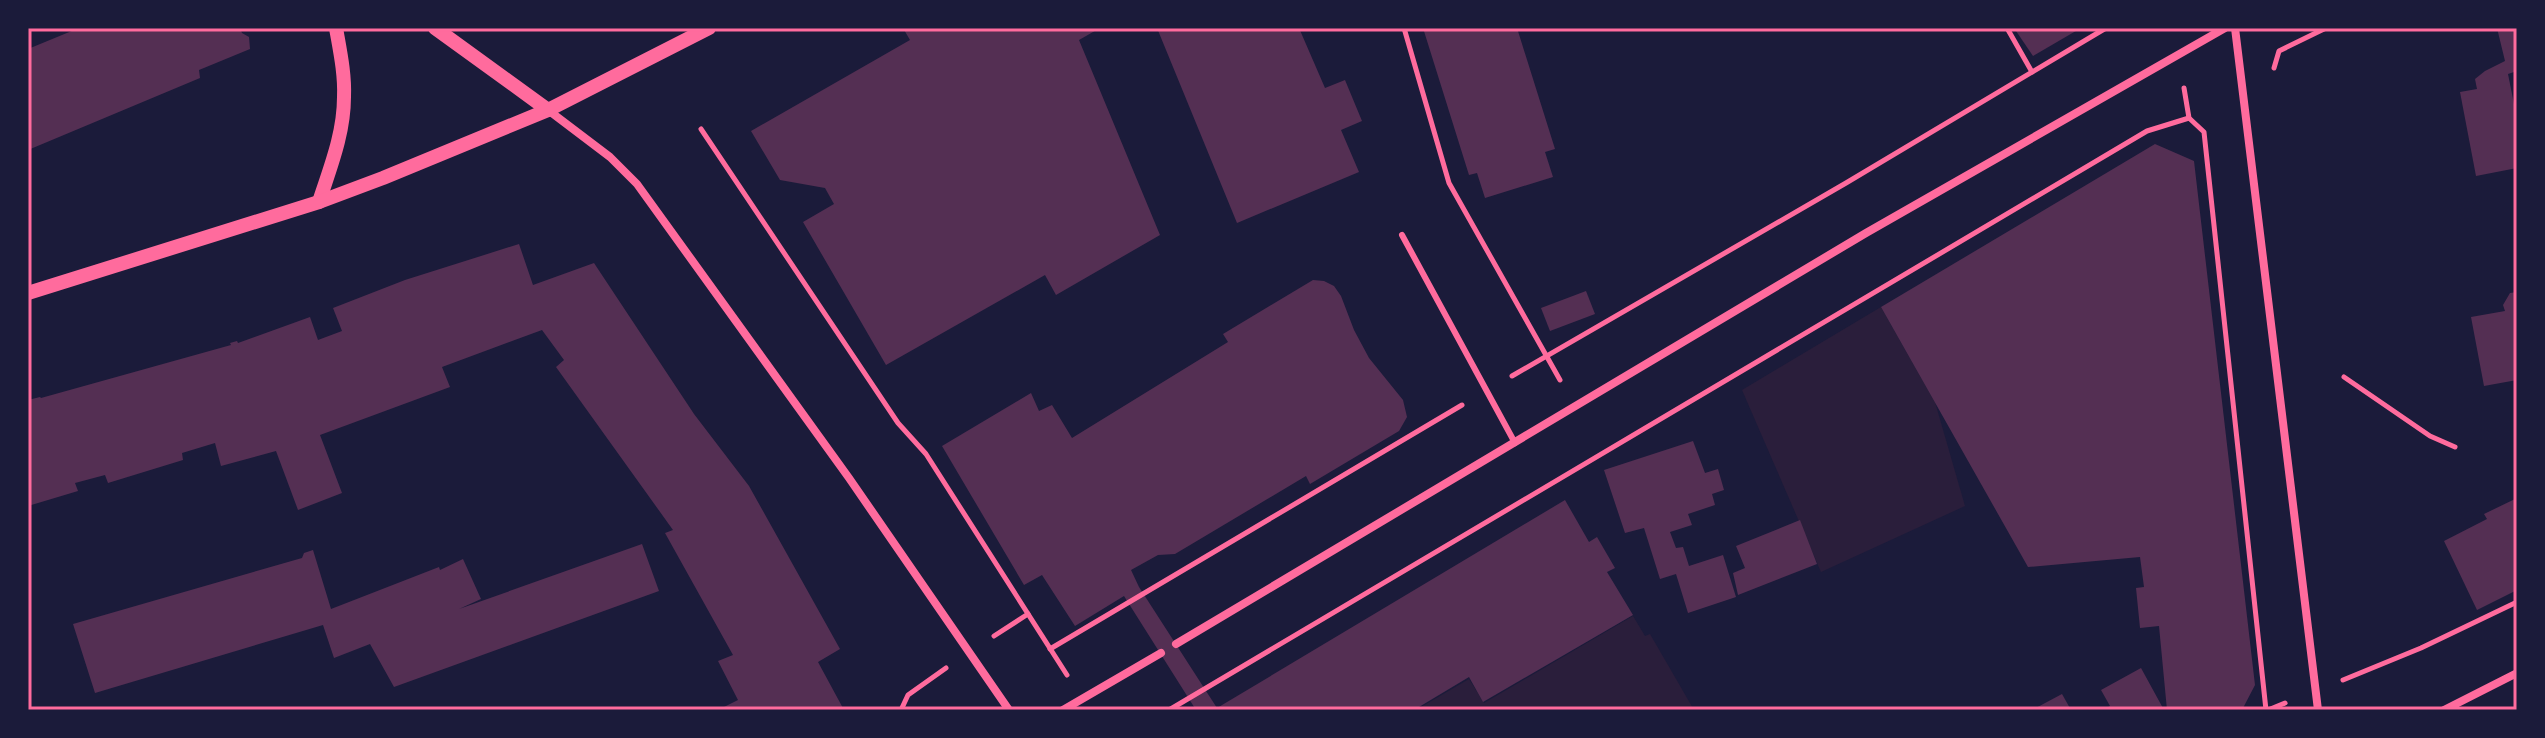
<svg xmlns="http://www.w3.org/2000/svg" width="2545" height="738" font-family="Signika,sans-serif">
<style>
.green{fill:#2a1e3b}
.building{fill:#542f53}
.lines{fill:none;stroke-linecap:round;stroke-linejoin:round}
.path{stroke:#ff6b9d;stroke-width:5}
.service{stroke:#ff6b9d;stroke-width:6}
.minor{stroke:#ff6b9d;stroke-width:8}
.tertiary{stroke:#ff6b9d;stroke-width:14}
.neatline{fill:none;stroke:#ff6b9d;stroke-width:3}
</style>
<rect width="100%" height="100%" fill="#1b1b3a"/>
<g class="green">
<polygon points="1881,307 1935,402 1965,506 1821,572 1742,390"/>
<polygon points="1633,616 1645,636 1650,634 1694,710 1416,710 1469,679 1484,703"/>
</g>
<g class="building">
<polygon points="79,28 240,28 242,33 249,37 250,49 199,70 200,78 28,150 28,49"/>
<polygon points="903,28 1100,28 1079,40 1160,235 1056,295 1045,275 886,365 803,222 834,204 825,188 780,180 751,131 910,40"/>
<polygon points="1157,28 1299,28 1325,88 1345,80 1362,121 1341,130 1359,172 1237,223"/>
<polygon points="1423,28 1517,28 1555,149 1545,152 1553,177 1485,198 1477,173 1469,175"/>
<polygon points="2014,28 2081,28 2033,56"/>
<polygon points="2497,28 2517,28 2517,71 2508,74 2517,119 2517,168 2476,176 2460,92 2477,89 2475,79 2485,71 2505,61"/>
<polygon points="2155,144 2194,161 2255,685 2242,710 2167,710 2159,626 2140,628 2136,588 2144,587 2140,557 2028,567 1881,307"/>
<polygon points="519,244 533,285 594,263 694,414 749,486 840,649 818,662 844,710 718,710 738,700 718,661 733,655 665,533 673,530 556,367 564,360 542,330 442,367 450,387 320,435 342,493 298,510 276,451 221,466 215,443 182,453 183,460 108,483 105,475 75,483 78,491 28,506 28,400 40,397 41,398 231,345 230,343 237,341 238,343 310,317 318,340 342,331 333,308 405,280"/>
<polygon points="1313,280 1324,281 1334,286 1341,296 1354,330 1369,358 1403,400 1407,417 1399,431 1310,484 1306,476 1175,554 1158,555 1131,570 1139,587 1217,708 1565,500 1589,542 1597,537 1615,568 1607,572 1633,615 1483,702 1469,677 1414,710 1196,710 1124,596 1075,626 1042,575 1024,585 942,446 1031,393 1039,411 1052,405 1072,438 1228,342 1223,334"/>
<polygon points="1586,291 1595,314 1550,331 1541,308"/>
<polygon points="2517,292 2517,380 2484,386 2471,317 2505,311 2503,305 2510,293"/>
<polygon points="1693,441 1705,473 1718,469 1724,490 1712,494 1715,505 1688,514 1692,525 1670,532 1676,548 1683,547 1689,566 1723,555 1736,597 1688,613 1676,574 1660,579 1644,528 1625,533 1604,470"/>
<polygon points="2515,499 2517,503 2517,590 2477,610 2444,541 2487,519 2484,514"/>
<polygon points="1800,520 1817,564 1738,595 1733,573 1745,568 1736,546"/>
<polygon points="642,544 659,591 394,687 370,644 334,658 323,625 95,693 73,624 302,558 304,553 313,550 331,609 439,567 440,570 463,559 481,599 459,609"/>
<polygon points="2141,668 2164,710 2103,710 2110,706 2101,690"/>
<polygon points="2062,694 2071,710 2032,710"/>
</g>
<g class="lines">
<g class="path">
<polyline points="1404,28 1449,183 1560,380"/>
<polyline points="2007,28 2032,72"/>
<polyline points="2274,68 2279,51 2326,28"/>
<polyline points="2184,88 2189,118 2204,132 2266,710"/>
<polyline points="701,129 898,423 926,454 1067,675"/>
<polyline points="1512,376 1846,183 2106,28"/>
<polyline points="2344,377 2430,436 2455,447"/>
<polyline points="994,636 1028,614"/>
<polyline points="1050,649 1462,405"/>
<polyline points="2343,680 2421,648 2517,602"/>
<polyline points="901,710 908,695 946,668"/>
<polyline points="1169,710 2147,131 2189,118"/>
<polyline points="2268,710 2285,703"/>
</g>
<polyline class="service" points="1402,235 1515,443"/>
<g class="minor">
<polyline points="2235,28 2318,710"/>
<polyline points="548,110 610,157 637,184 849,478 1009,710"/>
<polyline points="1176,644 1866,233 2225,28"/>
<polyline points="1063,710 1161,653"/>
<polyline points="2444,710 2517,673"/>
</g>
<g class="tertiary">
<polyline points="435,28 548,110"/>
<path d="M319 202C330 168 344 134 344 97 345 74 340 51 336 28"/>
<polyline points="28,293 319,202 383,178 548,110 709,28"/>
</g>
</g>
<rect width="2545" height="738" fill="none" stroke="#1b1b3a" stroke-width="60"/>
<rect x="30" y="30" width="2485" height="678" class="neatline"/>
</svg>
